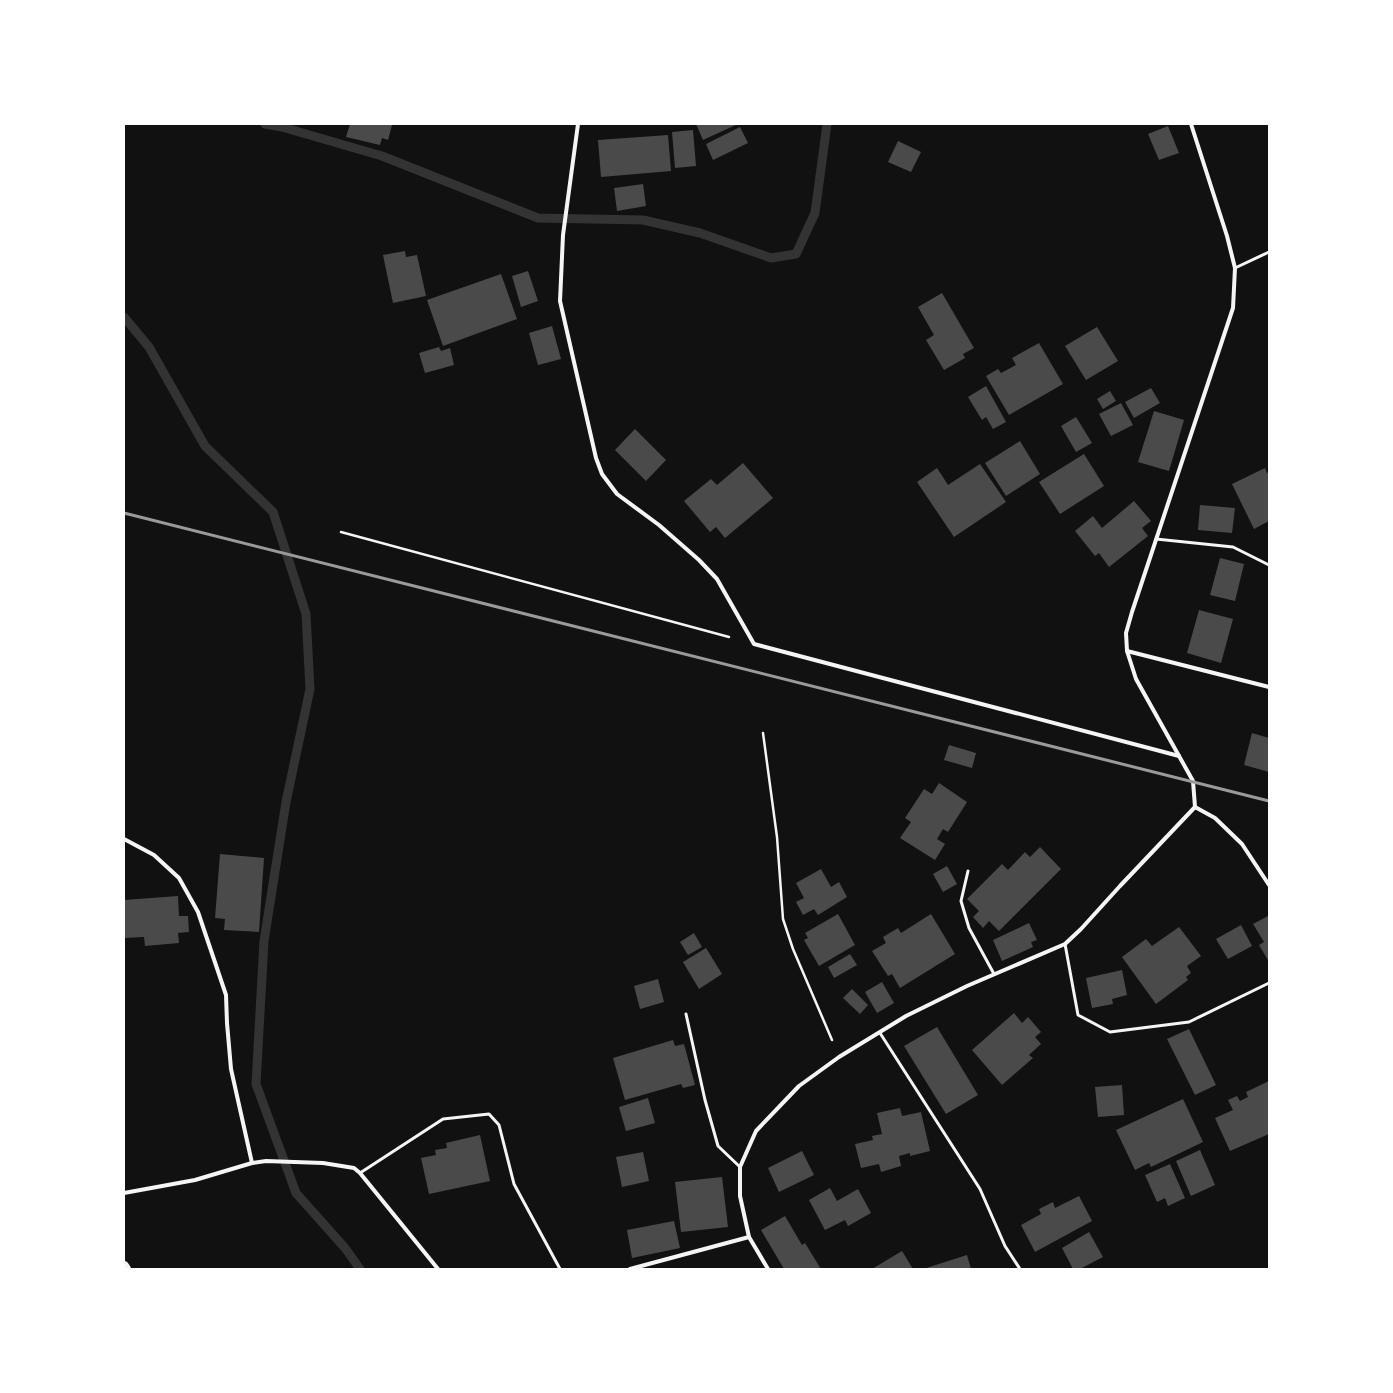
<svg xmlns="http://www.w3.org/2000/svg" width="1393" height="1393" font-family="'Playfair Display',serif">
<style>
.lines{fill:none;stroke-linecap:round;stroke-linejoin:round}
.stream{stroke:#333;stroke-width:9}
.building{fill:#4a4a4a}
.path{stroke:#f5f5f5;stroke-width:2.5}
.service{stroke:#f5f5f5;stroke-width:3}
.minor{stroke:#f5f5f5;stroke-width:4}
.primary{stroke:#f5f5f5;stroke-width:10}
.rail{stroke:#9a9a9a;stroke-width:3}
</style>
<rect width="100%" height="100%" fill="#111"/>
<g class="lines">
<g class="stream">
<polyline points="265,124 282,127 382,156 538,218 643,220 700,233 771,258 796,254 815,213 827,124"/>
<polyline points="124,317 149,347 205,446 273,512 306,614 310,689 286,802 264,941 256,1084 296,1193 345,1248 360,1269"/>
</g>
</g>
<g class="building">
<polygon points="350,124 386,124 392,125 388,140 382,138 380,145 346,137"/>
<polygon points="696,124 738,124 703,140"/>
<polygon points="1168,126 1179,153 1159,160 1148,134"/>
<polygon points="740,127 748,143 713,160 706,144"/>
<polygon points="693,130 696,166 675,168 672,132"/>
<polygon points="668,135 671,171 601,177 598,140"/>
<polygon points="898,141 921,152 911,172 888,162"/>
<polygon points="643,184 646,206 617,211 614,188"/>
<polygon points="405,251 406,257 417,255 426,296 393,303 383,255"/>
<polygon points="528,271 538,301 521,307 512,276"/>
<polygon points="501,274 517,319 443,346 427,300"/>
<polygon points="942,293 974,348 963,354 965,358 944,370 926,340 934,335 918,307"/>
<polygon points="552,326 561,359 538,365 529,333"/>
<polygon points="1097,327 1118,361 1086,380 1065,346"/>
<polygon points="1039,343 1063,384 1009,415 986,376 998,369 1001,373 1016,365 1012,358"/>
<polygon points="439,347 441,351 450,348 454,365 425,373 419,353"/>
<polygon points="986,386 1006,422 993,429 986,417 982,420 968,397"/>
<polygon points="1151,388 1160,403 1134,418 1125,402"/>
<polygon points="1110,391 1116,401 1103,409 1097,399"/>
<polygon points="1121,403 1133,425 1111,436 1099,414"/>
<polygon points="1154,411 1184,420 1169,471 1138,462"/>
<polygon points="1076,417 1092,443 1076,452 1061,426"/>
<polygon points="635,429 666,460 646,481 615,450"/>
<polygon points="1020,441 1040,474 1006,496 985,463"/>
<polygon points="1084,454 1104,486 1060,514 1039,482"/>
<polygon points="743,463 773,498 725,538 716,527 710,532 684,501 711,479 717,485"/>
<polygon points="980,464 1006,502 954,537 917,482 937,468 948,485"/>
<polygon points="1265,468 1267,473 1269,472 1269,521 1254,529 1232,484"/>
<polygon points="1134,501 1151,521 1142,528 1148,536 1109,567 1099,553 1095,556 1075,531 1093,516 1102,528"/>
<polygon points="1200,505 1235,508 1232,533 1198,530"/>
<polygon points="1220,558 1244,564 1235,601 1210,595"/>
<polygon points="1199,610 1233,619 1221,663 1187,653"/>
<polygon points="1252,733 1269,738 1269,772 1244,765"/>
<polygon points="949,745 976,753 972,768 944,760"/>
<polygon points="939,783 967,802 948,832 943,829 937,839 945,844 935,860 900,838 911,822 905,818 924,789 932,794"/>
<polygon points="1040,847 1061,869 999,931 989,921 983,928 973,917 979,911 967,899 1002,864 1008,870 1025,852 1030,857"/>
<polygon points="220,854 264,858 259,932 224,930 225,919 215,918"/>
<polygon points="947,866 957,884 943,892 933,874"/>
<polygon points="821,869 831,887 839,882 847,897 818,915 814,909 803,915 796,902 804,898 796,883"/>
<polygon points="178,896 179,916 188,916 189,932 178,933 179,943 145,946 144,937 124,938 124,900"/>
<polygon points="838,914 855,945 819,966 804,940 808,938 805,933"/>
<polygon points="931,914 955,954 900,988 892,974 888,976 872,951 886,943 883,937 898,928 901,933"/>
<polygon points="1268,916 1269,917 1269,962 1259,945 1264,942 1253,924"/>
<polygon points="1029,923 1037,940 1031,942 1033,947 1002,961 993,940"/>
<polygon points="1241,925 1252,946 1228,959 1216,939"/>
<polygon points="1179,927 1201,956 1187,966 1191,973 1186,977 1188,980 1156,1004 1122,957 1146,939 1152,946"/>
<polygon points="694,933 702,947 688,955 680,942"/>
<polygon points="706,948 722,974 699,989 683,962"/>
<polygon points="850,954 857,965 834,978 828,967"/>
<polygon points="1122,970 1127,995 1112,999 1113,1004 1092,1008 1086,978"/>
<polygon points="658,979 664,1002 640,1009 634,986"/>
<polygon points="882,982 894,1003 877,1013 865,992"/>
<polygon points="852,989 868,1005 860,1014 843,998"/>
<polygon points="1014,1013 1022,1023 1028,1017 1041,1032 1035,1037 1041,1044 1029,1055 1033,1058 1002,1085 972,1050"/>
<polygon points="937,1027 978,1095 946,1114 904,1046"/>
<polygon points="1189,1029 1216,1085 1195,1095 1167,1039"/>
<polygon points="673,1040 675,1046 684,1044 695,1085 683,1088 681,1084 625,1100 613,1058"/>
<polygon points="1269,1081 1269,1134 1230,1151 1215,1118 1233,1110 1228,1100 1237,1096 1240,1101 1248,1097 1246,1092"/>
<polygon points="1122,1085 1124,1115 1098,1117 1095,1087"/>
<polygon points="648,1098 655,1123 626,1131 619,1107"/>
<polygon points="1183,1099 1203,1142 1151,1167 1149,1163 1135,1170 1116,1130"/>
<polygon points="900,1108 902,1116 921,1112 930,1151 910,1156 910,1153 899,1156 901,1166 881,1172 879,1164 861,1168 855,1144 873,1140 872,1136 882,1134 877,1113"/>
<polygon points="480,1135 490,1181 429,1194 421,1158 436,1155 435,1150 447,1148 446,1143"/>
<polygon points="1200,1150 1215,1185 1191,1196 1176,1161"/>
<polygon points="802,1151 814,1175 779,1192 768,1168"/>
<polygon points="643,1152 649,1181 622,1187 616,1157"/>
<polygon points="1170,1164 1185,1198 1168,1206 1165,1198 1157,1202 1145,1175"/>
<polygon points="722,1177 728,1227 681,1232 675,1182"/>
<polygon points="830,1188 837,1201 858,1189 871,1213 848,1226 845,1220 825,1230 809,1200"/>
<polygon points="1079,1196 1092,1221 1035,1252 1021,1225 1041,1214 1039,1209 1053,1202 1055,1208"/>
<polygon points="785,1216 802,1245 805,1243 821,1269 784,1269 761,1230"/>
<polygon points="674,1221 680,1248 632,1258 627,1230"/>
<polygon points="1089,1232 1103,1257 1080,1269 1073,1269 1062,1248"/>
<polygon points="902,1251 913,1269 872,1269"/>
<polygon points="967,1255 971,1269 923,1269"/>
</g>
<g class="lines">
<g class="path">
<polyline points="341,532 729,637"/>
<polyline points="763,733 777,837 783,919 793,949 832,1040"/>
</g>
<g class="service">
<polyline points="1235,268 1269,252"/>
<polyline points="1156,539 1233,547 1269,565"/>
<polyline points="968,871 961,901 969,928 994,974"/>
<polyline points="1065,944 1078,1015 1110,1032 1189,1022 1269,983"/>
<polyline points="686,1014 705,1100 718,1146 740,1167"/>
<polyline points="880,1033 980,1189 1005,1246 1020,1269"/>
<polyline points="360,1173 443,1119 489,1114 499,1125 514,1184 560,1269"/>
</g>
<g class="minor">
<polyline points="578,124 563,235 560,301 596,458 602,474 617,494 659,525 699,560 717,579 754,644 1179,756"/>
<polyline points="1191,124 1227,236 1235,268 1233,308 1132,612 1126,633 1127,651 1136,679 1193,781 1195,807 1215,818 1242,844 1269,885"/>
<polyline points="1127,651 1269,687"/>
<polyline points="124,839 154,855 179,878 198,912 226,995 227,1023 231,1069 252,1163"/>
<polyline points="124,1193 195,1180 252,1163 266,1161 323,1163 354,1168 360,1173 438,1269"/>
<polyline points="630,1269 749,1237"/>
<polyline points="768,1269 749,1237 740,1196 740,1167 756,1131 799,1086 839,1057 906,1016 967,986 1065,944 1081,929 1120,886 1195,807"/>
</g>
<polyline class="primary" points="124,1266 126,1269"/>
<polyline class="rail" points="124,513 1269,801"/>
</g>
<rect width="1393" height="1393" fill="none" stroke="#ffffff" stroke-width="250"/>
</svg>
